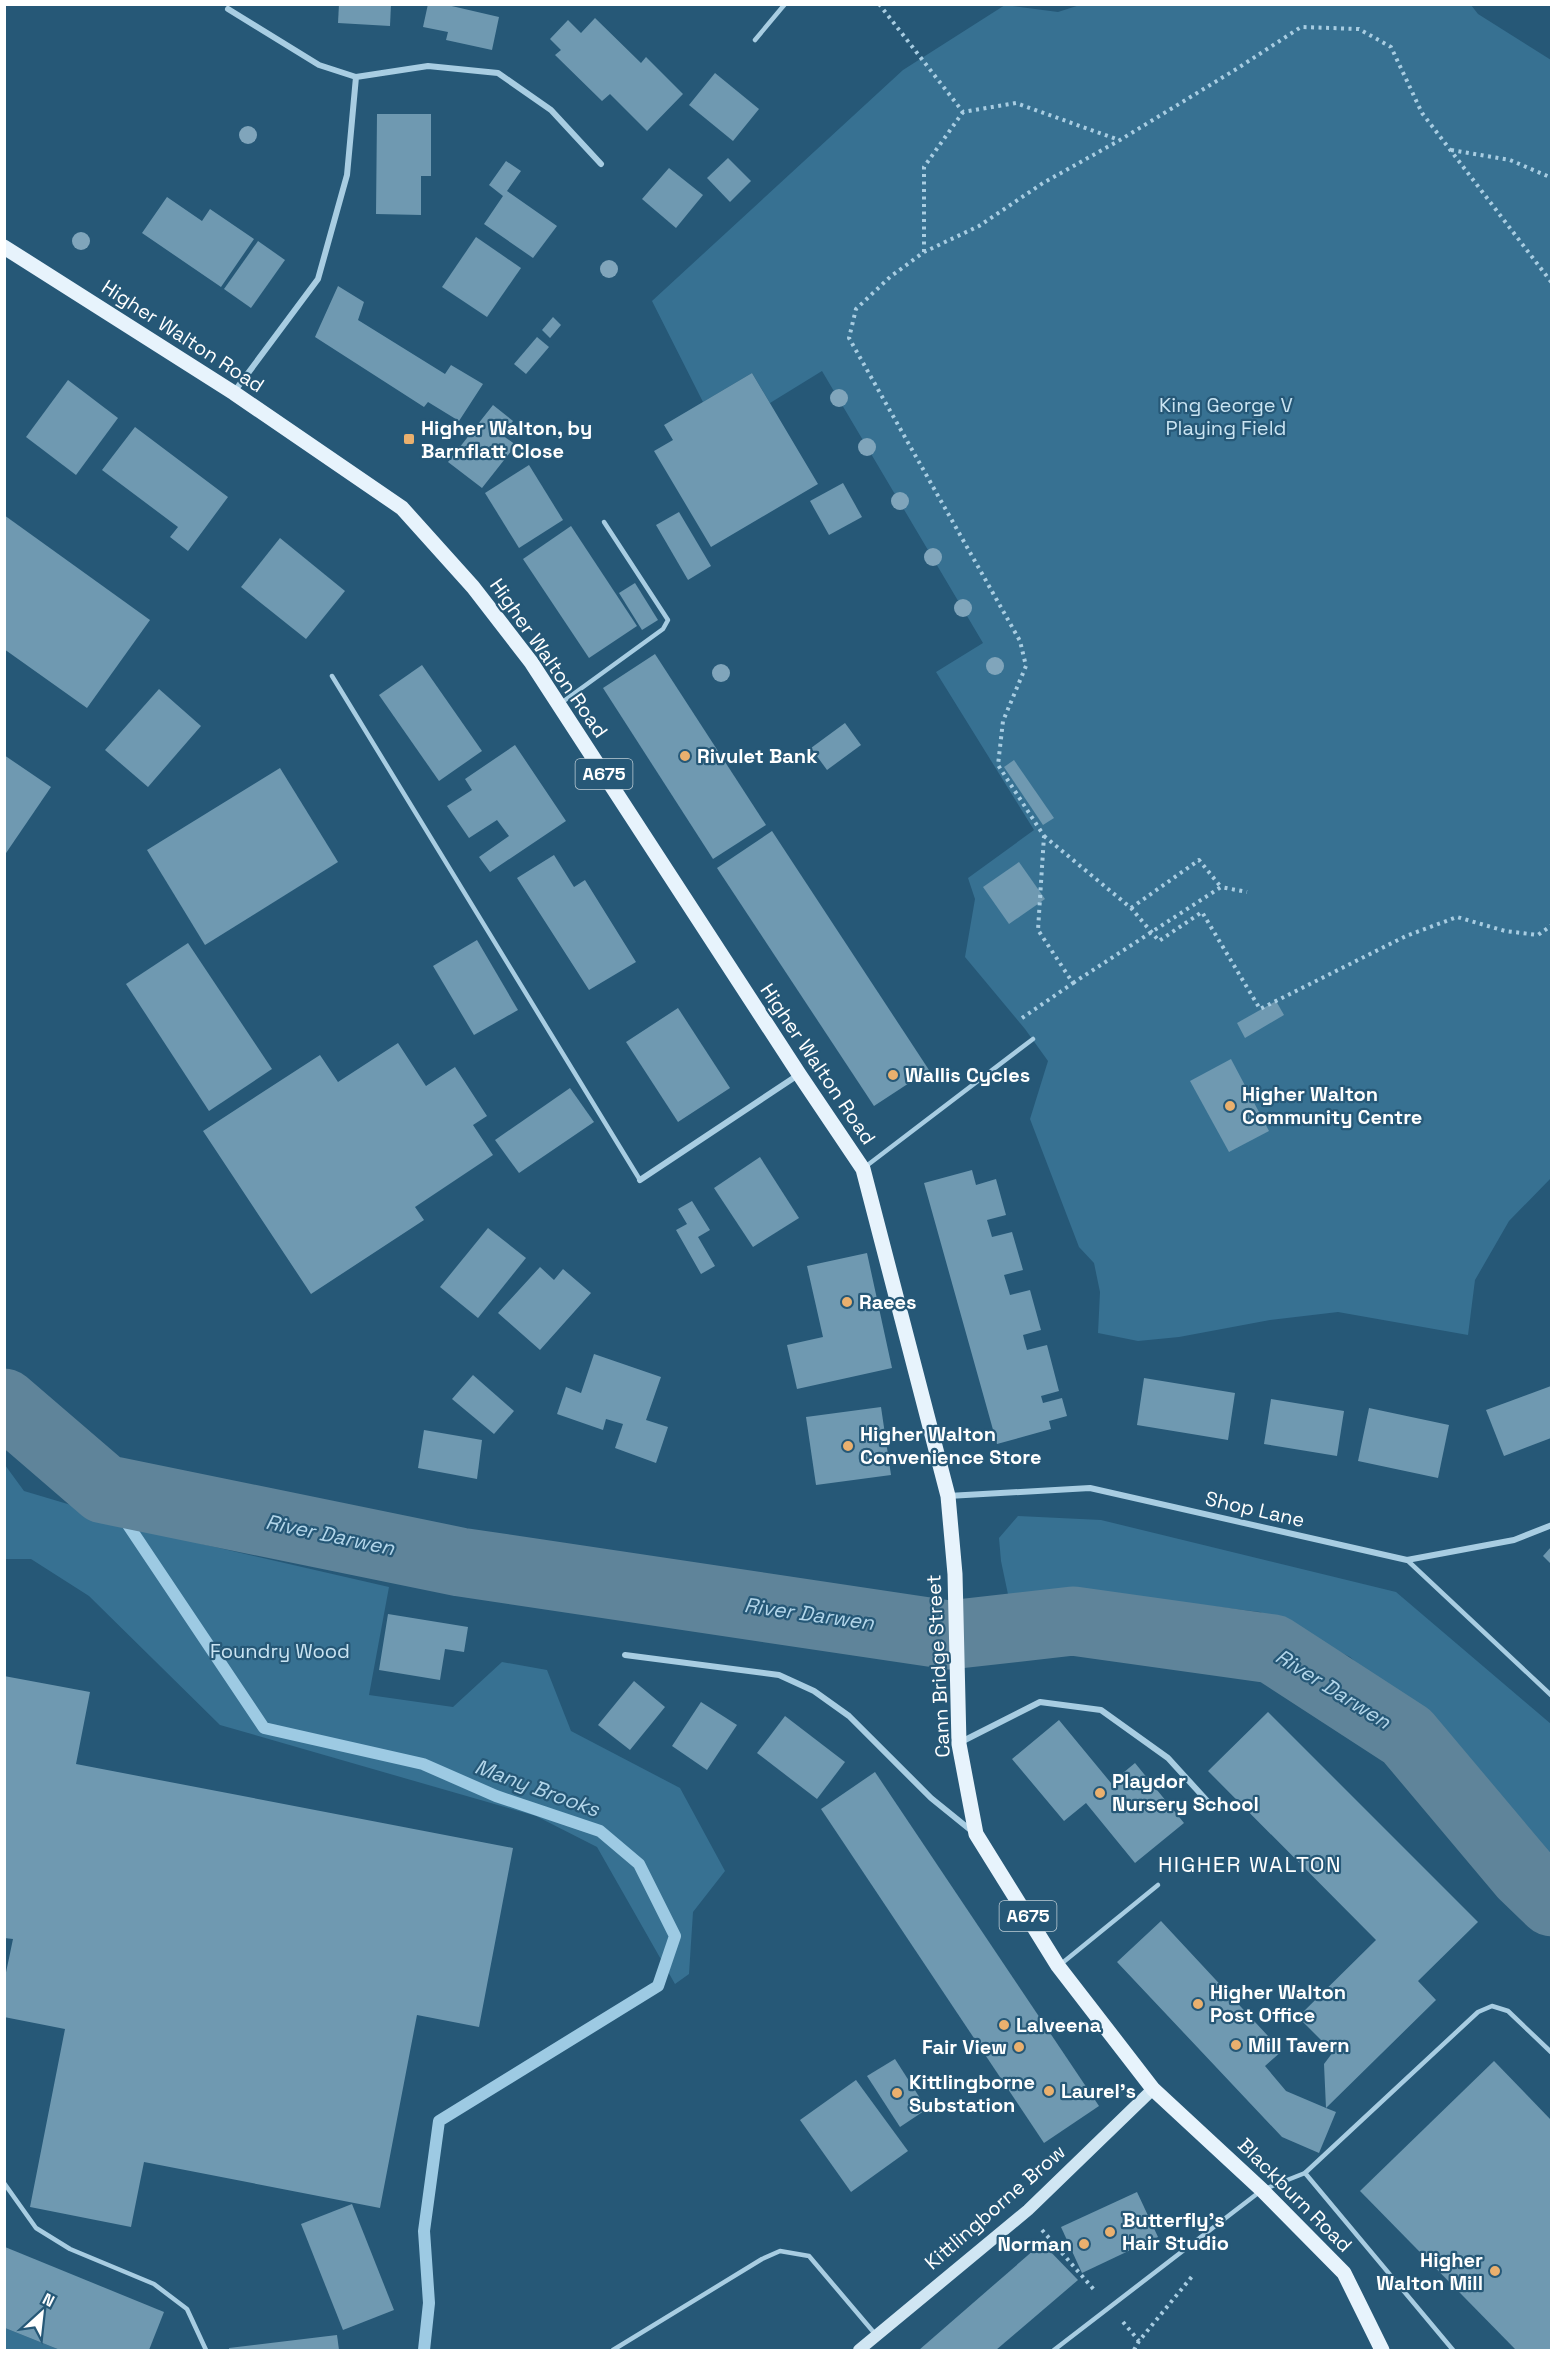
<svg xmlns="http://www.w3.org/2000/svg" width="1556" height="2355" font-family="'Space Grotesk',sans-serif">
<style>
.green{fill:#377192}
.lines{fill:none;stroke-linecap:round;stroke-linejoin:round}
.stream{stroke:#9dcae3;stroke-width:12}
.river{stroke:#5f849a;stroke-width:69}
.building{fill:#6f99b1}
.path{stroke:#a8cde2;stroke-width:4;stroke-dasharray:3 4.5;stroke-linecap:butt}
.lane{stroke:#a8cde2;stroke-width:4.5}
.street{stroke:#a8cde2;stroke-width:6}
.secondary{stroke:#d0e6f3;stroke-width:12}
.primary{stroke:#e7f3fc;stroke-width:15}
.tree{fill:#80a5bb}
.poi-dot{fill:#eab06e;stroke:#265877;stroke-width:2}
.labels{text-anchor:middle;stroke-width:4.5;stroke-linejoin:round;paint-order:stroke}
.shield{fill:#265877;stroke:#becdd6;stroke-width:1.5}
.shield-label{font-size:18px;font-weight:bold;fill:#fff}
.street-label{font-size:20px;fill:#fff;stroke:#265877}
.park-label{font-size:20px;fill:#cae4f2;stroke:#265877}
.poi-label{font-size:20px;font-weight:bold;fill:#fff;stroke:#265877;text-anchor:start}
.water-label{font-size:21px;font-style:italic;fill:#b3d6ea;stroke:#265877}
.quarter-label{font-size:22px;letter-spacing:1.5px;fill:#fff;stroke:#265877}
</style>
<rect width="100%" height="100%" fill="#265877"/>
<g class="green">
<polygon points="1083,4 1471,5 1478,14 1551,60 1551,1178 1509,1221 1475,1280 1468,1335 1338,1312 1270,1320 1179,1337 1138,1341 1098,1333 1100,1292 1094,1263 1079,1247 1030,1119 1048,1061 1025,1029 965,957 975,899 968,878 1034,830 936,672 983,643 822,371 770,403 752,373 703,402 652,301 903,70 1005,5 1058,12"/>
<polygon points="5,1465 24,1491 202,1544 389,1587 369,1695 453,1707 502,1662 547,1670 571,1731 680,1788 725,1871 693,1912 689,1974 675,1984 597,1847 536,1816 220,1725 89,1596 31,1559 5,1559"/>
<polygon points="1018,1516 1101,1520 1396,1592 1551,1724 1551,1866 1434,1735 1350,1657 1260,1612 1087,1591 1009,1599 1001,1561 999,1538"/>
<polygon points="4,2328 5,2328 60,2350 5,2350"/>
</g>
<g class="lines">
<polyline class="stream" points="104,1489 264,1728 423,1764 496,1796 600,1831 639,1864 675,1936 658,1986 439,2121 424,2231 429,2303 424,2350"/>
<polyline class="river" points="4,1403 104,1489 460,1562 949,1635 1073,1621 1273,1649 1407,1736 1524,1875 1552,1902"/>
</g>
<g class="building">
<polygon points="339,4 391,4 390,26 338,23"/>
<polygon points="428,4 443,4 499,17 492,50 446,40 448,32 423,27"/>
<polygon points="595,18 641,63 646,57 683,94 647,131 610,94 602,101 555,55 561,50 550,39 568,20 581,33"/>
<polygon points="715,73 759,109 733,141 689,105"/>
<polygon points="377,114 431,114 431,176 421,176 421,215 376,214"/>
<polygon points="728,158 751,181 730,202 707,178"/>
<polygon points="506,161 521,171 507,191 557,226 533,258 484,224 503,196 489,185"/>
<polygon points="669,168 703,195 676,228 642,199"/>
<polygon points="167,197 202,221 210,209 254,239 221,287 142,233"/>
<polygon points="476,237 521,268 487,317 442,287"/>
<polygon points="258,241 285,260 251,308 224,289"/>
<polygon points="338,286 364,302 358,320 445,374 451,365 483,384 459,421 428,402 424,407 315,337"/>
<polygon points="553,317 561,325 550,338 542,330"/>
<polygon points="537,337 549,347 526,374 514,364"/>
<polygon points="752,373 818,484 711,547 654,451 673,440 664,425"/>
<polygon points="68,380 118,418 76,475 26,437"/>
<polygon points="493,405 513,421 502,435 516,445 482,488 448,462"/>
<polygon points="135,427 228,497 188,551 170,537 178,527 102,470"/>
<polygon points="529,465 563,520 519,548 485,493"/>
<polygon points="843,483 862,517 829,535 810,501"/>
<polygon points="679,512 711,566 688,580 656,525"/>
<polygon points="4,515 150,620 87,708 4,649"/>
<polygon points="571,526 637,626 589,658 523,559"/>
<polygon points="280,538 345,591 306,639 241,587"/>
<polygon points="635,583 658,620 642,630 619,593"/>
<polygon points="655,654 766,825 713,859 603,688"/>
<polygon points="422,665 482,751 439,781 379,695"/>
<polygon points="159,689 201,726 148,787 105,750"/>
<polygon points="845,723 861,745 827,770 811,748"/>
<polygon points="515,745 566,821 490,872 479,857 509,836 497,820 469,838 447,806 472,790 465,779"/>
<polygon points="4,755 51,787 4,856"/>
<polygon points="1014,760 1054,818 1043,825 1004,767"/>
<polygon points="280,768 338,862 205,945 147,850"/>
<polygon points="772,831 929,1070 874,1106 717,868"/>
<polygon points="554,855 574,887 585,880 636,962 589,990 517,878"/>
<polygon points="1019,862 1045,899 1009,924 983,887"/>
<polygon points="477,940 518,1010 474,1035 433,966"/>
<polygon points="188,943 272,1069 209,1111 126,984"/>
<polygon points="1276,1001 1284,1015 1245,1038 1237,1023"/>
<polygon points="678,1008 730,1088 678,1122 626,1042"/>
<polygon points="398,1043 426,1086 455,1067 487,1116 473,1125 493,1155 415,1207 424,1220 311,1294 203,1131 320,1055 338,1082"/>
<polygon points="1231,1059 1269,1131 1229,1152 1190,1081"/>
<polygon points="570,1088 594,1122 519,1173 495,1140"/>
<polygon points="760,1157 799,1218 753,1247 714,1188"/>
<polygon points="972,1170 976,1185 996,1179 1006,1215 987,1220 992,1237 1012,1232 1023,1270 1004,1275 1010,1295 1030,1290 1041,1330 1023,1335 1025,1343 1027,1350 1047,1345 1059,1391 1041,1396 1043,1403 1062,1398 1067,1416 1049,1421 1051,1429 997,1444 924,1183"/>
<polygon points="692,1201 710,1230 698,1237 715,1266 701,1274 676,1230 687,1224 678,1209"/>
<polygon points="488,1228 526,1258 478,1318 440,1287"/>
<polygon points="867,1253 892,1368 797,1389 787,1345 823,1337 807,1266"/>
<polygon points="540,1267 554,1280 563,1269 591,1293 540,1350 498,1313"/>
<polygon points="594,1354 661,1377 646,1420 668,1427 656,1463 615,1448 623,1424 606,1419 603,1430 557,1414 566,1387 581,1393"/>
<polygon points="473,1375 514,1411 494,1434 452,1399"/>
<polygon points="1144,1378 1235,1393 1228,1440 1137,1425"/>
<polygon points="1551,1386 1551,1438 1504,1456 1486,1410"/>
<polygon points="1271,1399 1344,1411 1337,1456 1264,1444"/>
<polygon points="881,1407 891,1475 816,1485 806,1417"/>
<polygon points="1369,1408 1449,1425 1438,1478 1358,1461"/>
<polygon points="424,1430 482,1440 477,1479 418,1468"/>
<polygon points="1551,1547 1551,1564 1543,1556"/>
<polygon points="388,1614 468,1627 464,1652 445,1649 440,1680 379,1670"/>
<polygon points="4,1676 90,1692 76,1764 513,1848 479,2027 417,2015 380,2208 144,2162 131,2227 30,2207 65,2029 4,2017 4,1982 13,1939 4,1938"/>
<polygon points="634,1681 665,1707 630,1750 598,1725"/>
<polygon points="701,1702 737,1725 707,1770 672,1746"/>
<polygon points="1268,1712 1478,1922 1418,1981 1436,2000 1326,2108 1336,2112 1319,2153 1282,2137 1117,1962 1161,1921 1282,2051 1265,2066 1286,2091 1326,2108 1324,2064 1333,2052 1298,2017 1376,1940 1208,1771"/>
<polygon points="785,1716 845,1762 817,1799 757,1753"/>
<polygon points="1059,1720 1111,1783 1135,1763 1184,1823 1135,1863 1086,1803 1064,1821 1012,1759"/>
<polygon points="875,1772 1099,2106 1044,2143 821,1809"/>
<polygon points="895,2059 927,2109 900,2127 867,2076"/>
<polygon points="1494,2061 1551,2120 1551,2350 1516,2350 1360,2191"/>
<polygon points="856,2080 908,2151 851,2192 800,2120"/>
<polygon points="1137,2192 1158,2237 1082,2273 1061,2227"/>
<polygon points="352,2204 394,2310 343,2330 301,2224"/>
<polygon points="1042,2243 1078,2280 996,2350 919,2350"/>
<polygon points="5,2247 164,2312 149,2350 60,2350 5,2328"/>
<polygon points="337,2335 339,2350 229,2350 229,2348"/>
</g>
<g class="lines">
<g class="path">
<polyline points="879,4 963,112 1016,103 1119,140"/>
<polyline points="1451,150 1510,160 1552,178"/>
<polyline points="924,252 924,167 963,112"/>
<polyline points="1044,836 1131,908 1159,941 1202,912 1260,1009 1406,936 1457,917 1505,931 1538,935 1552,925"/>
<polyline points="1131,908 1199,860 1221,887"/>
<polyline points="1073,983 1221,887 1247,892"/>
<polyline points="1022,1018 1073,983 1038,930 1044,836 998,765 1003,721 1026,666 1020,641 849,338 856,309 890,277 924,252 979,226 1043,183 1120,140 1238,68 1301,27 1359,29 1391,47 1422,113 1552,283"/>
<polyline points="1042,2230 1096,2292"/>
<polyline points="1123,2322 1139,2341"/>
<polyline points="1134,2350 1139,2341 1194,2274"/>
</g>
<g class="lane">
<polyline points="755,40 785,4"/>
<polyline points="332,676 640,1180"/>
<polyline points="561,703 663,629 668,620 604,522"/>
<polyline points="865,1167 1033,1039"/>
<polyline points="1407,1560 1552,1696"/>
<polyline points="1061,1964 1158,1885"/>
<polyline points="1305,2173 1453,2350"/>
<polyline points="4,2183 36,2228 70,2249 154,2284 187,2309 206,2350"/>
<polyline points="613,2350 762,2259 780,2251 809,2256 876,2335"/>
<polyline points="1054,2350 1262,2190 1305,2173 1478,2012 1492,2006 1508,2011 1552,2053"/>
</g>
<g class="street">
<polyline points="228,9 319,65 356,77"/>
<polyline points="234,392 318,279 347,175 356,77 428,66 498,73 551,110 601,164"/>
<polyline points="640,1180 798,1075"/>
<polyline points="948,1496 1090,1488 1407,1560 1514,1540 1552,1525"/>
<polyline points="625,1655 779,1675 814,1691 849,1716 931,1798 973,1832"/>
<polyline points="959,1743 1040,1702 1101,1710 1168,1758 1209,1803"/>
</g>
<polyline class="secondary" points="859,2350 1028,2210 1153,2089"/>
<polyline class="primary" points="4,247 234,393 402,508 473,587 531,662 799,1074 863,1169 948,1496 955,1574 959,1744 976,1834 1058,1966 1153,2089 1262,2190 1344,2273 1382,2350"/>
</g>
<g class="tree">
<circle cx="248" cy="135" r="9"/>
<circle cx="81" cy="241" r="9"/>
<circle cx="609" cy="269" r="9"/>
<circle cx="839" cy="398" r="9"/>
<circle cx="867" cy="447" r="9"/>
<circle cx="900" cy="501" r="9"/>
<circle cx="933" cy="557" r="9"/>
<circle cx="963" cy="608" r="9"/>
<circle cx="995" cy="666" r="9"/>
<circle cx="721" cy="673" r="9"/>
</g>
<g class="poi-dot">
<rect x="403" y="433" width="12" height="12" rx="3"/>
<circle cx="685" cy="756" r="6"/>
<circle cx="893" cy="1075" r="6"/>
<circle cx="1230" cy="1106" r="6"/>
<circle cx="847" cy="1302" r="6"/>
<circle cx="848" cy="1446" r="6"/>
<circle cx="1100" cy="1793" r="6"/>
<circle cx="1198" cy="2004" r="6"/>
<circle cx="1004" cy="2025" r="6"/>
<circle cx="1236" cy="2045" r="6"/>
<circle cx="1019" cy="2047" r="6"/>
<circle cx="1049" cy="2091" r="6"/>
<circle cx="897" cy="2093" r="6"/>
<circle cx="1110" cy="2232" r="6"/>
<circle cx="1084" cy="2244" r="6"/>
<circle cx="1495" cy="2271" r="6"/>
</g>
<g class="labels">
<g class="shield">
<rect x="575.5" y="759" width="57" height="30" rx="4.5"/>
<rect x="999.5" y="1901" width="57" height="30" rx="4.5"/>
</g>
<g class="shield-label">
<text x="604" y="780">A675</text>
<text x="1028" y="1922">A675</text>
</g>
<g class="street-label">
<text transform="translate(183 336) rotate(33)" y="7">Higher Walton Road</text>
<text transform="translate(549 658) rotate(55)" y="7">Higher Walton Road</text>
<text transform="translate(818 1064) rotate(56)" y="7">Higher Walton Road</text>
<text transform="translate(1255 1509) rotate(13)" y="7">Shop Lane</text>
<text transform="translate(938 1666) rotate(-93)" y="7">Cann Bridge Street</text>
<text transform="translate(1295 2195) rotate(45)" y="7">Blackburn Road</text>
<text transform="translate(995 2207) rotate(-41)" y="7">Kittlingborne Brow</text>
</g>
<g class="park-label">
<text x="1226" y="412">King George V<tspan x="1226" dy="23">Playing Field</tspan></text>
<text x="280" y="1658">Foundry Wood</text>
</g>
<g class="poi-label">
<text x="421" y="435">Higher Walton, by<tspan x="421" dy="23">Barnflatt Close</tspan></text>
<text x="697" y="763">Rivulet Bank</text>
<text x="905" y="1082">Wallis Cycles</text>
<text x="1242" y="1101">Higher Walton<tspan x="1242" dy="23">Community Centre</tspan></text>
<text x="859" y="1309">Raees</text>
<text x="860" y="1441">Higher Walton<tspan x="860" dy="23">Convenience Store</tspan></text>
<text x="1112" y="1788">Playdor<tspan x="1112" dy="23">Nursery School</tspan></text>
<text x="1210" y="1999">Higher Walton<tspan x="1210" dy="23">Post Office</tspan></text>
<text x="1016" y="2032">Lalveena</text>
<text x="1248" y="2052">Mill Tavern</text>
<text x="1007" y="2054" text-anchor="end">Fair View</text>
<text x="909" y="2089">Kittlingborne<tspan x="909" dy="23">Substation</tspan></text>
<text x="1061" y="2098">Laurel's</text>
<text x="1122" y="2227">Butterfly's<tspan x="1122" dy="23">Hair Studio</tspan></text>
<text x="1072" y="2251" text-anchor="end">Norman</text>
<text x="1483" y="2267" text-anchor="end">Higher<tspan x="1483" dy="23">Walton Mill</tspan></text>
</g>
<g class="water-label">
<text transform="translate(330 1535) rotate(12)" y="7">River Darwen</text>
<text transform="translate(809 1614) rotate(8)" y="7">River Darwen</text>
<text transform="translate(1333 1689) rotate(32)" y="7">River Darwen</text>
<text transform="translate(537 1788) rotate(20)" y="7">Many Brooks</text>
</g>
<g class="quarter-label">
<text x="1250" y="1872">HIGHER WALTON</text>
</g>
</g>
<rect width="1556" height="2355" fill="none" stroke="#ffffff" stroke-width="12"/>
<g transform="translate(42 2313) rotate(27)" stroke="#265877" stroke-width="4.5" paint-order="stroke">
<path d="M0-4.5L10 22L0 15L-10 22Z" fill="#ffffff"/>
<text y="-9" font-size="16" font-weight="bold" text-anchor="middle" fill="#ffffff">N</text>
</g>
</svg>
